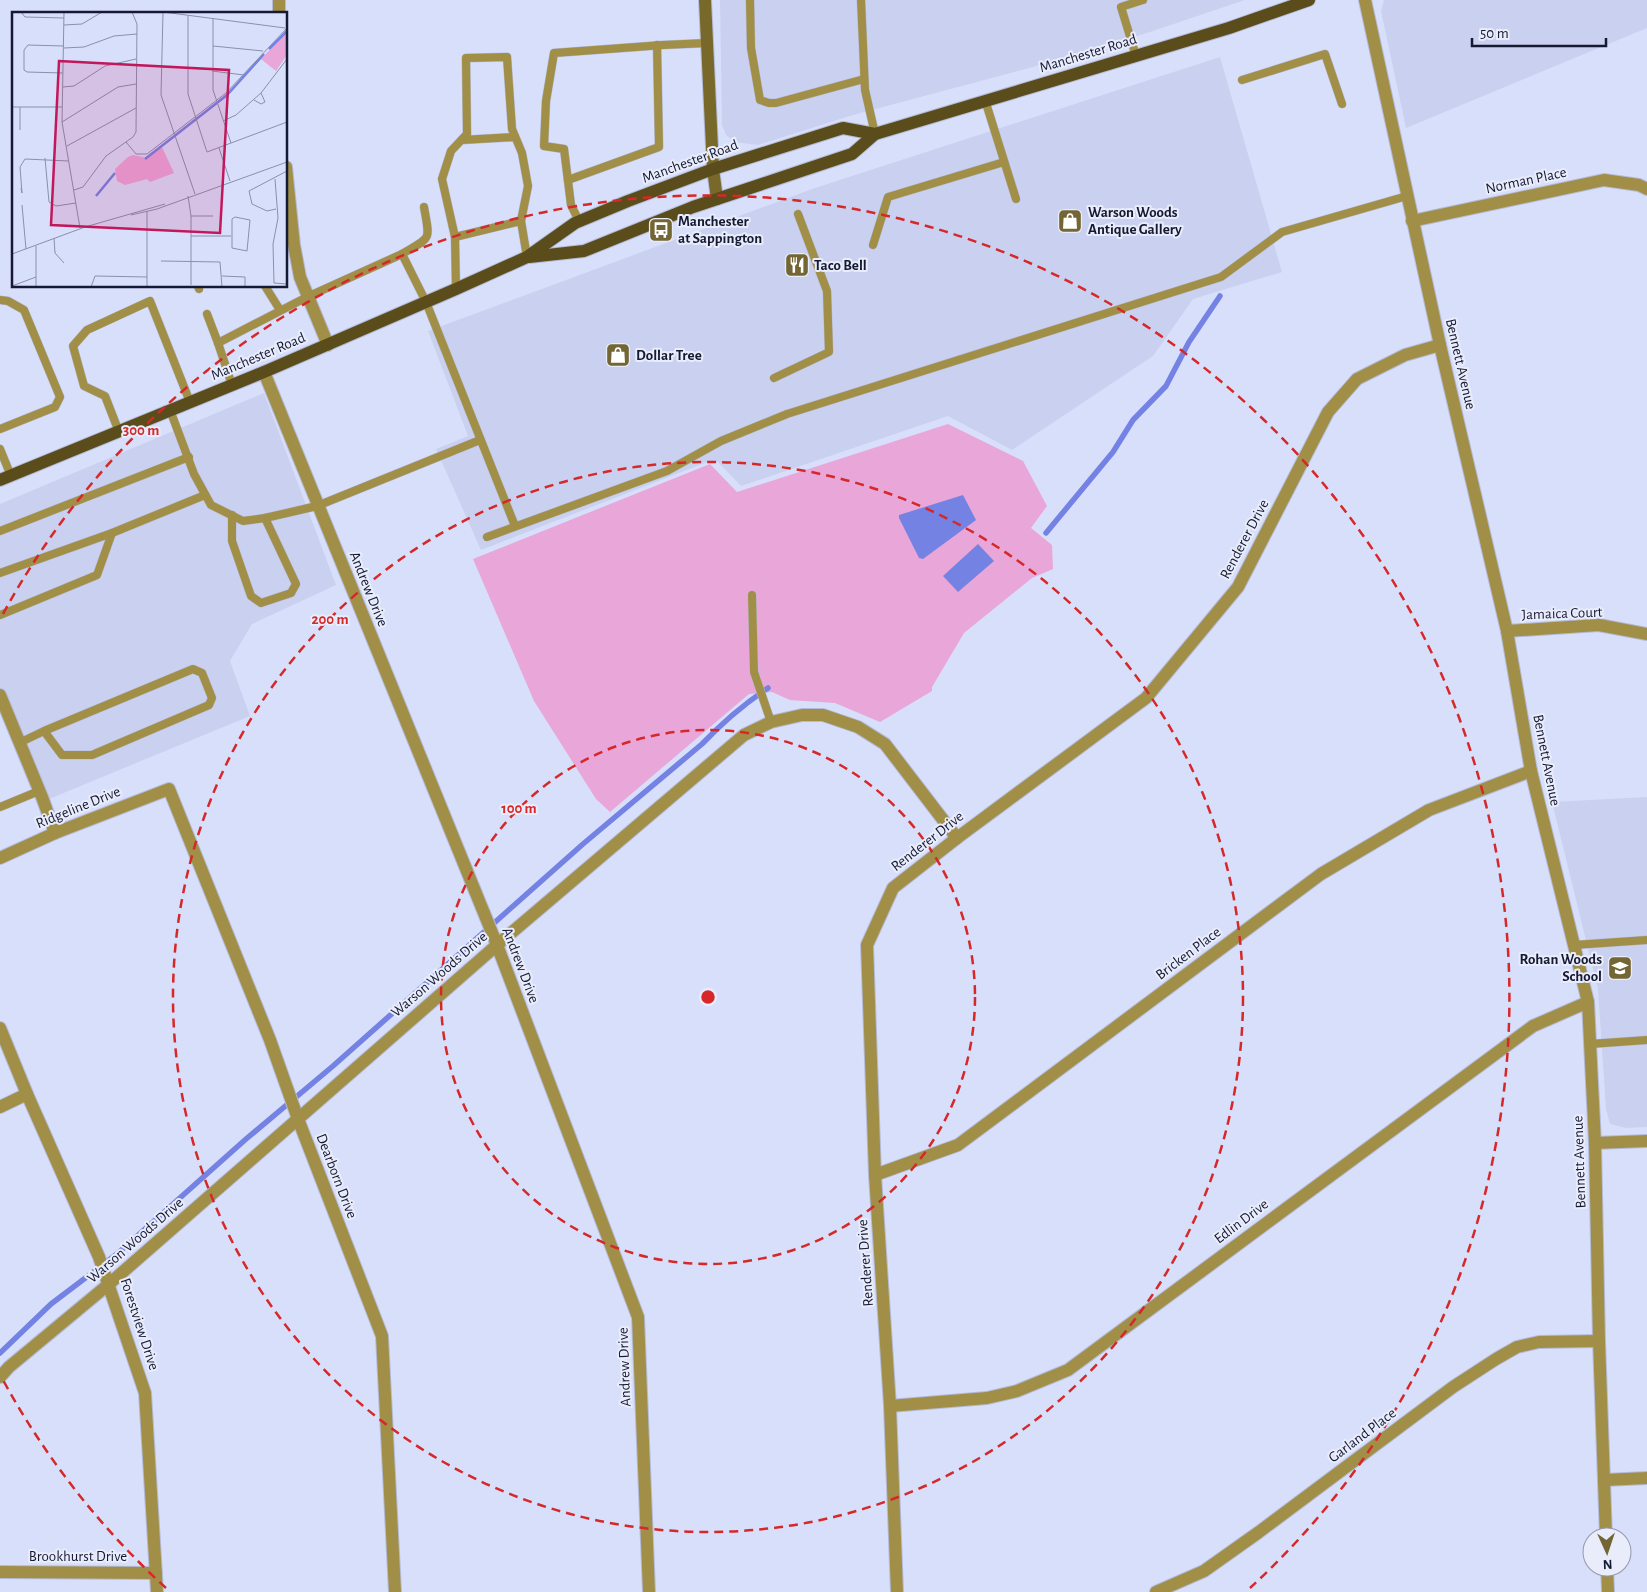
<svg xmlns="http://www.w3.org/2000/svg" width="1647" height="1592" font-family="'Alegreya Sans',sans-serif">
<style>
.built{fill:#cad1f0}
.green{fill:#e9a6d9}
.water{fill:#7482e4}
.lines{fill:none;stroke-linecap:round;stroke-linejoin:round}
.stream{stroke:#7482e4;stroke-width:5.5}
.lane-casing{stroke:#b5bbd7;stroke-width:9}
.street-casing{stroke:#b5bbd7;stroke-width:14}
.secondary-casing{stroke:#b5bbd7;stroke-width:14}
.primary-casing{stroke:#b5bbd7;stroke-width:14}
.lane{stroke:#a18f48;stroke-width:8}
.street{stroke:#a18f48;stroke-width:12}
.secondary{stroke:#786829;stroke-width:12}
.primary{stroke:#5a4d1b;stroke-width:12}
.ring{fill:none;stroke:#d62828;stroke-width:2.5;stroke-dasharray:9 6}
.labels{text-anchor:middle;stroke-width:4;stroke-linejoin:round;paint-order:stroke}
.street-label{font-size:15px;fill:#161932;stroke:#e9edfb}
.poi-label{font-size:15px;font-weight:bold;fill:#161932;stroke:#e9edfb;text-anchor:start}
.inset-river{fill:none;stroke:#7482e4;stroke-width:2.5}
.inset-road{fill:none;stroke:#8a90ab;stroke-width:1}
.view{fill:#c2185b;fill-opacity:0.15;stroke:#c2185b;stroke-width:2.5}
.inset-edge{fill:none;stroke:#161932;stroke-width:2.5}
.centre{fill:#d62828;stroke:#e9edfb;stroke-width:2.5}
.ring-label{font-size:15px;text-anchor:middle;font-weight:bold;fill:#d62828;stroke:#e9edfb;stroke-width:4;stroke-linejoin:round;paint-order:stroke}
</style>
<rect width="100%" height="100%" fill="#d8dffb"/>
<g class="built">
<polygon points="720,0 1245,0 1147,33 1033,67 853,115 758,145 735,142 726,135 722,125"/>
<polygon points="1384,0 1647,0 1647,28 1406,128 1381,11"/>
<polygon points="1220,57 1282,272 1193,299 1153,356 1012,450 948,416 741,486 718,462 707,462 481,550 436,449 468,436 428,331 815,188"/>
<polygon points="264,393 336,585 252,624 230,661 250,716 37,804 0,713 0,504"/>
<polygon points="1647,797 1647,1127 1626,1128 1610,1124 1606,1109 1598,989 1552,802"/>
</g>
<polygon class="green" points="948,424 1023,461 1047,506 1031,528 1052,545 1053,569 1032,578 964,633 932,687 932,691 880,722 835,703 790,700 772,692 749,694 610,812 596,799 534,701 473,559 710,464 737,492"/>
<g class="water">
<polygon points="963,495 976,520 923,559 919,558 899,518 899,515"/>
<polygon points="978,544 994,561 958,592 943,576"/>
</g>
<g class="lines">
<g class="stream">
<polyline points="1046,533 1113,452 1133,420 1166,386 1189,342 1220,296"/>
<path d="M0 1353 51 1304 117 1254 246 1139 333 1066 583 844 702 744C722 723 744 704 768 688"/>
</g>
<defs>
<g id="lane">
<polyline points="750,0 751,48 760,100 769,103 776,103 864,79"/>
<polyline points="861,0 865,90 875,134"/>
<polyline points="1136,56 1121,7 1143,0"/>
<polyline points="1242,80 1325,54 1342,104"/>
<polyline points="985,100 1016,199"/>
<polyline points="462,140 515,137"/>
<polyline points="568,180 659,147 657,45"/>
<path d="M424 207C430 242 432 236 402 254L426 302 515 526"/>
<polyline points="579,221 571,205 564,149 544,146 546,101 554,53 663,45 707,43"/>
<polyline points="455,237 521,221"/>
<polyline points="873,245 888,197 1004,162"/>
<polyline points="198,286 199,289"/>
<polyline points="265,286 280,310"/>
<polyline points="456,289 455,237 442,179 451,151 467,134 466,58 507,57 512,129 522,153 528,186 521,221 527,257"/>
<polyline points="0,300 8,301 24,310 60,397 55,407 0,429"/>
<polyline points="207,314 218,343"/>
<polyline points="774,378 829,352 827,291 798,214"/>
<polyline points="232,385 218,343 307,297 402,254"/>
<polyline points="170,410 194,474 211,505 243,521 265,518 317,506 480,440"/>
<polyline points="119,432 105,396 84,386 73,346 87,330 150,301 190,402"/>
<polyline points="0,449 11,476"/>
<polyline points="232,515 232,541 251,596 261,603 291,593 296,584 265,518"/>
<polyline points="0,531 189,457"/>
<polyline points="487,537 667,471 721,441 787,414 1221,277 1282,232 1407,196"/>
<polyline points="0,573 112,533 205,495"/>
<polyline points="752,595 754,672 771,722"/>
<polyline points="0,615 97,575 112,533"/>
<polyline points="19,743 44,731 193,669 202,673 212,698 209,705 92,755 62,755 44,731"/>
<polyline points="0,807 39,791"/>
<polyline points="1574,945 1647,940"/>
<polyline points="1590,1044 1647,1040"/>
</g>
<g id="street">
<polyline points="279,0 279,14"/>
<polyline points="1365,0 1440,345 1507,631 1531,771 1588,1002 1595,1143 1599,1341 1606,1537"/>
<polyline points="286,167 294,245 300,277 328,345"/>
<polyline points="1412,221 1604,180 1639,185 1647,189"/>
<polyline points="264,372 497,945 638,1317 649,1592"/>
<polyline points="1507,631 1599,625 1647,634"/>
<polyline points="0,695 42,797 55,833"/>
<polyline points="0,858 55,833 169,789 270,1040 298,1119 382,1336 395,1592"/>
<polyline points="0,1028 27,1094 99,1257 145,1393 157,1592"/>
<polyline points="0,1107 27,1094"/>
<polyline points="1595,1143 1647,1141"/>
<polyline points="875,1175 958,1145 1321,874 1429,810 1531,771"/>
<polyline points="0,1377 9,1367 109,1284 497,945 744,735 771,722 802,715 823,715 858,727 885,744 957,838"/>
<polyline points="890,1406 987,1398 1017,1391 1068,1370 1533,1026 1588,1002"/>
<polyline points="1604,1480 1647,1478"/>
<polyline points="1607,1567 1608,1592"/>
<polyline points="0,1572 156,1573"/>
<polyline points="897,1592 890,1406 875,1175 867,945 893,888 957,838 1146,698 1238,587 1328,412 1357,379 1405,355 1440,345"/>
<polyline points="1156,1592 1204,1571 1259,1532 1453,1387 1496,1359 1517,1347 1539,1342 1599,1341"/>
</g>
<polyline id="secondary" points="705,0 713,169 717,199"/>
<g id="primary">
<polyline points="529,257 584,251 693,207 852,154 875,134 1229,28 1309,0"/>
<polyline points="0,480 264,372 456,289 527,257 575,223 628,201 713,169 843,128 875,134"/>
</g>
</defs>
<use href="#lane" class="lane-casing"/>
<use href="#street" class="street-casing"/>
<use href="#secondary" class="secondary-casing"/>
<use href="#primary" class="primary-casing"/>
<use href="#lane" class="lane"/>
<use href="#street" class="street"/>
<use href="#secondary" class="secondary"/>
<use href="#primary" class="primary"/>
</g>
<g class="ring">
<circle cx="708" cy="997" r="267"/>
<circle cx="708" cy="997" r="535"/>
<path d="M166 1588A802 802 0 0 1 3 1380M3 614A802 802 0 1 1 1250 1588"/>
</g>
<defs>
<symbol id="shop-square" viewBox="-11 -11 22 22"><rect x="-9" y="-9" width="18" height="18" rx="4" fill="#736634" stroke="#e9edfb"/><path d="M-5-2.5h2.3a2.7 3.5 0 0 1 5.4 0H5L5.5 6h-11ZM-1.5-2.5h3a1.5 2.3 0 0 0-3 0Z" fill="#fff"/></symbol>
<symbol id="bus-square" viewBox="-11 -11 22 22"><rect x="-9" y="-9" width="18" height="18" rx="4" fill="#736634" stroke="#e9edfb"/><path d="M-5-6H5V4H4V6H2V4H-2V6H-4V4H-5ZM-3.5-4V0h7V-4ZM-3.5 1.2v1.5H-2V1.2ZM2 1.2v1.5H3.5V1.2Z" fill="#fff"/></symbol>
<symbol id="restaurant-square" viewBox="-11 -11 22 22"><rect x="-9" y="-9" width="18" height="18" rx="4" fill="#736634" stroke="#e9edfb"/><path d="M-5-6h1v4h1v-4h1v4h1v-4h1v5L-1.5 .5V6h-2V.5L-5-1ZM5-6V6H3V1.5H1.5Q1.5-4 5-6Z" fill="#fff"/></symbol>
<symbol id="school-square" viewBox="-11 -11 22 22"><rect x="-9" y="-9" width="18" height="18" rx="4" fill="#736634" stroke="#e9edfb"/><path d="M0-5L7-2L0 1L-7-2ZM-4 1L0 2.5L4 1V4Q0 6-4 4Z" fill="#fff"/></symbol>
</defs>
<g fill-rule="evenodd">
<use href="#shop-square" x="1056" y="207" width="28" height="28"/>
<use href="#bus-square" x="647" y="216" width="28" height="28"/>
<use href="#restaurant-square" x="783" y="251" width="28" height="28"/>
<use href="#shop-square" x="604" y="341" width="28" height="28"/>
<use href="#school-square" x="1606" y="954" width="28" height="28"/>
</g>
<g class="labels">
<g class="street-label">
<text transform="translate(1088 53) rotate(-17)" y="5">Manchester Road</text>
<text transform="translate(690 161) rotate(-20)" y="5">Manchester Road</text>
<text transform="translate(1526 180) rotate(-12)" y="5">Norman Place</text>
<text transform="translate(258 356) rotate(-23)" y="5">Manchester Road</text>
<text transform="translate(1461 364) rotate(77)" y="5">Bennett Avenue</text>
<text transform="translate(1244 539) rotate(-62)" y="5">Renderer Drive</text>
<text transform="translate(369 589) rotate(68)" y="5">Andrew Drive</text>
<text transform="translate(1562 613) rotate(-2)" y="5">Jamaica Court</text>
<text transform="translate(1547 760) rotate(79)" y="5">Bennett Avenue</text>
<text transform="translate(78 807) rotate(-22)" y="5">Ridgeline Drive</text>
<text transform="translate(927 841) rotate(-38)" y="5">Renderer Drive</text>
<text transform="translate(1188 953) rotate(-37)" y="5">Bricken Place</text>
<text transform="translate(521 965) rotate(69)" y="5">Andrew Drive</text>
<text transform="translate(439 974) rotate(-41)" y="5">Warson Woods Drive</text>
<text transform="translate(1579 1162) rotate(-92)" y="5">Bennett Avenue</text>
<text transform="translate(337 1176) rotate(69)" y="5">Dearborn Drive</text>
<text transform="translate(1241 1221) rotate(-37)" y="5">Edlin Drive</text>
<text transform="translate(135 1240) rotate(-41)" y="5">Warson Woods Drive</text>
<text transform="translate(865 1263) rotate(-94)" y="5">Renderer Drive</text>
<text transform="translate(140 1324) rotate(72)" y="5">Forestview Drive</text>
<text transform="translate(624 1367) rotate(-92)" y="5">Andrew Drive</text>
<text transform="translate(1362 1435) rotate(-37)" y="5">Garland Place</text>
<text x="78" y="1561">Brookhurst Drive</text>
</g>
<g class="poi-label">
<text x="1088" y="217">Warson Woods<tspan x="1088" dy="17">Antique Gallery</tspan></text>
<text x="678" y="226">Manchester<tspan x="678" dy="17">at Sappington</tspan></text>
<text x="814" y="270">Taco Bell</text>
<text x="636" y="360">Dollar Tree</text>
<text x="1602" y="964" text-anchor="end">Rohan Woods<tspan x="1602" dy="17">School</tspan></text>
</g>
</g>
<g transform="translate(12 12)">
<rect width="275" height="275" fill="#d8dffb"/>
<path d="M275 20V43L264 59 249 47ZM150 135 162 161 138 170 135 167 113 173 105 169 103 157 116 145 121 143 135 146Z" fill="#e9a6d9"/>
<path class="inset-river" d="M257 37 275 19M133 147 215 83 252 42M84 184 103 161"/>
<path class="inset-road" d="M9 0 13 5 52 6M52 0 50 110 68 216M151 0 149 83 183 182M151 0 273 16M176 4V82L195 140 275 110M201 7V78L219 131M52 13 70 12 90 0M201 34 251 39M52 36 72 35 102 24 125 22M200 59 232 63M51 61 15 60 12 58V38L16 33 52 34M51 75 62 74 93 54 124 47M242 88 249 92 253 90 249 81M0 95H50M211 109 224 103 249 81 275 47M50 110 106 75 124 72M8 118V95M114 130 124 142H135L214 81 274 17M55 134 124 96M207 136 218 169M33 146 37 190 44 194 64 191M263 167 266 206 261 232 262 271 275 272M9 176 10 181 8 155 13 147 57 149M62 178 71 175 94 144 121 125 124 120 125 12 120 0M176 184 179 204V273M10 193 14 237M264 197 255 199 240 192 237 179 275 159M119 203 145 197 275 150M179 204H201M223 205 238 208 235 239 220 236V207ZM179 224H219M42 226 43 241 52 251M0 242 73 215 153 192M149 249 208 250 210 275M210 264 233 265V275M0 274 24 265M24 275V234M79 275 83 264 135 265M135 275V199"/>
<path class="view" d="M47 49 217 58 208 221 39 213Z"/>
<rect width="275" height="275" class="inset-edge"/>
</g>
<circle cx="708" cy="997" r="8" class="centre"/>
<g class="ring-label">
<text x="141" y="435">300 m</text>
<text x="330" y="624">200 m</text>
<text x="519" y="813">100 m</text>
</g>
<g transform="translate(1607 1552) rotate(177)"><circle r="24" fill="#e9edfb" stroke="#9598ab"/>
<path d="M0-4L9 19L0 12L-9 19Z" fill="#736634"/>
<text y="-8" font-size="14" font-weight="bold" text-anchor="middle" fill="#161932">N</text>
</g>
<path d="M1472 38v8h134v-8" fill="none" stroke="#161932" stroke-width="2.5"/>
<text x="1480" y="38" font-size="15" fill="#161932" stroke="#e9edfb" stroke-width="4" paint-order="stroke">50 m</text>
</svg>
